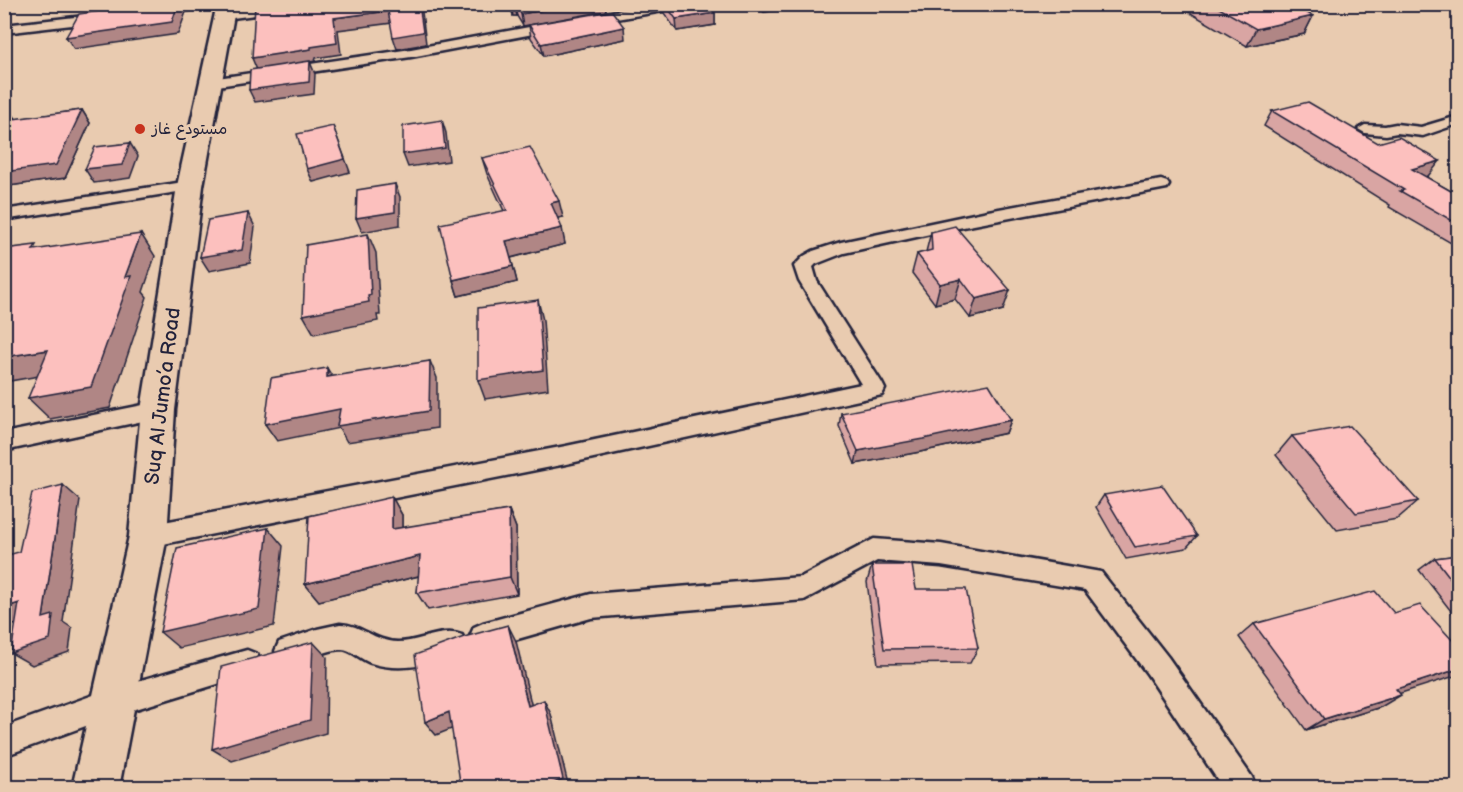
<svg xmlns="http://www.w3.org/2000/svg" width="1463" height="792" font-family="'Balsamiq Sans','Playpen Sans Arabic',sans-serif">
	<rect width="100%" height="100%" fill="#e9cbb0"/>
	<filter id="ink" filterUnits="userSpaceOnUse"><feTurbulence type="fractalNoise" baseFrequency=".0167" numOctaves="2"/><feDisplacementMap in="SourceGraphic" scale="12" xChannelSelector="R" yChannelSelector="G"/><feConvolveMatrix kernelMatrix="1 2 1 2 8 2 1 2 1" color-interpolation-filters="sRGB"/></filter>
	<g filter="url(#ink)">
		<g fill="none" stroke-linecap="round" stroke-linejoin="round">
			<defs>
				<g id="street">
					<polygon points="175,4 207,4 201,8 157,15 151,11 153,8"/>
					<polygon points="276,4 313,4 307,8 225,19 219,15 225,11"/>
					<polygon points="657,4 687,4 681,8 587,24 581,20 587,16"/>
					<polygon points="102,14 108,18 106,21 4,33 4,25"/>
					<polygon points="556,22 562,26 560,29 411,57 211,87 204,83 211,79 411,49"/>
					<polygon points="1458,116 1458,124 1423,136 1397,133 1386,135 1365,133 1358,129 1365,125 1385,126 1396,124 1421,127"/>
					<polygon points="1161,180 1167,182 1169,185 1167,188 953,229 844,253 816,264 813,267 817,281 882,383 885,389 882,395 566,464 148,547 139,543 136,536 139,529 148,525 566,446 861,384 799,281 794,266 804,256 813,251 841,242 988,211"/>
					<polygon points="190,181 198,186 196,189 4,220 4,210"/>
					<polygon points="158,402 166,404 169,410 166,416 4,451 4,433"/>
					<polygon points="874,539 941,544 1101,572 1168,657 1252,777 1256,788 1223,788 1148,675 1085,590 941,566 877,561 804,600 591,618 483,649 474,645 470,636 474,627 483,623 591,594 801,577"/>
					<path d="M340 624C363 625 373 641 398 642 419 642 443 627 462 635L466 644 462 653C434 664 401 673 371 663 361 660 351 649 342 649 320 650 298 668 279 660L275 651 279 642 317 629Z"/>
					<polygon points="247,650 257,654 261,663 257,672 113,716 4,756 4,727 113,688"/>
				</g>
				<polygon id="primary" points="217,4 236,4 203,186 175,410 167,536 119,788 72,788 129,536 141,410 177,186"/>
			</defs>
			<use href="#street" stroke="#22223b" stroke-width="5"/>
			<use href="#primary" stroke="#22223b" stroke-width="5"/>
			<use href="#street" fill="#e9cbb0" fill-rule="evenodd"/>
			<use href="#primary" fill="#e9cbb0" fill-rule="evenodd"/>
		</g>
		<g fill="#d9a5a3" stroke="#22223b" stroke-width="1.5">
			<polygon points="511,4 605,4 606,11 523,26 517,16 513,16"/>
			<polygon points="663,4 709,4 715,13 715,25 677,31 664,13"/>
			<polygon points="754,4 796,4 796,8 764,12 754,8"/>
			<polygon points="1175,4 1290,4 1313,16 1304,34 1247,46"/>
			<polygon points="529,25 625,39 544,56 531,38"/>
			<polygon points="82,110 90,123 65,178 9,186 4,180 4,113 16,119"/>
			<polygon points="1272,111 1428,176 1426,177 1458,195 1458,239 1451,243 1389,207 1390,205 1264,126"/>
			<polygon points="482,158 563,217 558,218 565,244 511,258 517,282 458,296 453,280 504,211 487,174"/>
			<polygon points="931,232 1003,310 970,318 955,299 935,304 912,273 917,254 926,252"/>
			<polygon points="841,413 1011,420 1006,433 920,452 855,464 839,426"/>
			<polygon points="1292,436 1418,501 1397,519 1337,530 1276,455"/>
			<polygon points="1104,495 1197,536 1186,548 1126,559 1096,507"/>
			<polygon points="392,497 402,515 402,528 509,510 516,528 517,594 428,610 417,593 419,576 319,601 305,584"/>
			<polygon points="1458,555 1458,620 1419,570 1435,558"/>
			<polygon points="872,565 916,589 978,648 970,663 878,664 867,582"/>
			<polygon points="1254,624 1400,693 1381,707 1306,730 1239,637"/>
		</g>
		<g fill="#b08685" stroke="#22223b" stroke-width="1.5">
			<polygon points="89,4 151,4 94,13"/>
			<polygon points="178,4 182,4 186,12 178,34 74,49 66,37"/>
			<polygon points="419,4 421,4 426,44 397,49 393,37"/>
			<polygon points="511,4 514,4 517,16 513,16"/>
			<polygon points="576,4 605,4 606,11 523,26 521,14"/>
			<polygon points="765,4 796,4 796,8 764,12"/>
			<polygon points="388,11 392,23 338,30 341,54 316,58 315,61 310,62 315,74 314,94 255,102 249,90 257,70 252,58 334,18"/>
			<polygon points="715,13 715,25 677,31 676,19"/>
			<polygon points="1313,16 1304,34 1247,46 1256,29"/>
			<polygon points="624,27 625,39 544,56 541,44"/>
			<polygon points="82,110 90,123 65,178 9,186 4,180 4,172"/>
			<polygon points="11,112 21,125 5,120"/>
			<polygon points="442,120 446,133 449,161 408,167 403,154"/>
			<polygon points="333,126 350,172 313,182 307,169"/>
			<polygon points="130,143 138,156 130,178 94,183 85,169"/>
			<polygon points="1440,161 1428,176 1400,185 1412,169"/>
			<polygon points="395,184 400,197 400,225 362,232 356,218"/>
			<polygon points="559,201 563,217 554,219 551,203"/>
			<polygon points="248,213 255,227 250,263 209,271 200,257"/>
			<polygon points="562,228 565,244 510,258 506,241"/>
			<polygon points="141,234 155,256 143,292 147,297 110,408 50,419 28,398 125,277"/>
			<polygon points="368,234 376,253 380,315 377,315 378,321 314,334 303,315 368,296"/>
			<polygon points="1458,234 1458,239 1451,243"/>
			<polygon points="513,266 517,282 458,296 453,280"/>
			<polygon points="961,279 955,299 935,304 940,284"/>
			<polygon points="1010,290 1003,310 970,318 976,299"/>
			<polygon points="538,300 543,320 548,389 485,399 478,380"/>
			<polygon points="48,350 68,371 4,382 4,357"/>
			<polygon points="430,361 437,378 437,428 347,442 339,428 277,441 265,424"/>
			<polygon points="327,368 337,385 327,377"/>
			<polygon points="1011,420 1006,433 920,452 855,464 858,451"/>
			<polygon points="63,485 80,500 63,622 72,628 69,652 32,665 11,653 43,618"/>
			<polygon points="392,497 402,515 402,547 392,529"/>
			<polygon points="509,510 516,528 517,594 510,577"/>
			<polygon points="268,528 283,546 274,626 179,648 160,632"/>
			<polygon points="420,556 430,573 319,601 305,584"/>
			<polygon points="19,603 39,617 4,628 4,608"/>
			<polygon points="508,625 516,641 535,720 528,706"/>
			<polygon points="313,642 327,657 326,733 232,761 212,749"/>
			<polygon points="1458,669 1458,675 1376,701 1396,689"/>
			<polygon points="1401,695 1381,707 1306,730 1324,719"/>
			<polygon points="544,700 551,714 569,788 542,788"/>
			<polygon points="449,712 459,726 436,735 425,722"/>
		</g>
		<g fill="#fcc0be" stroke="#22223b" stroke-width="1.5">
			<polygon points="151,4 178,4 172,22 66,37 79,14"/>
			<polygon points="261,4 419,4 423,32 393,37 388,11 334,18 337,43 311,47 311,49 252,58 255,5"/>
			<polygon points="515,4 576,4 521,14"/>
			<polygon points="665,4 709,4 715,13 676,19"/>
			<polygon points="1212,4 1290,4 1313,16 1256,29"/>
			<polygon points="612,11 624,27 541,44 529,25"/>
			<polygon points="310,61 309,82 249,90 250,70"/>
			<polygon points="1308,102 1378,143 1399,137 1440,161 1412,169 1458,195 1458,224 1400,191 1404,190 1272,111"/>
			<polygon points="82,110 56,165 4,172 4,162 11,152 4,152 4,113 11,112 5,120"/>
			<polygon points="442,120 445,148 403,154 403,126"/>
			<polygon points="333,126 345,159 307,169 297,134"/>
			<polygon points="130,143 122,165 85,169 95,147"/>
			<polygon points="530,147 559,201 551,203 562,228 506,241 513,266 453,280 440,224 507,210 482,158"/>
			<polygon points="395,184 395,212 356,218 357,190"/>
			<polygon points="248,213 242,250 200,257 208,220"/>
			<polygon points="955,226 1010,290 976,299 961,279 940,284 917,254 932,250 931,232"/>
			<polygon points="141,234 125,277 131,276 91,387 28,398 48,350 4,357 4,249 36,245 33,250"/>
			<polygon points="368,234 371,295 368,296 369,302 303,315 306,245"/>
			<polygon points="538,300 543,370 478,380 478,308"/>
			<polygon points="430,361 429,411 337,426 340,409 265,424 271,378 327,368 327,377"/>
			<polygon points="989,384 1011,420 923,439 858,451 841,413"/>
			<polygon points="1350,426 1418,501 1356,513 1292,436"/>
			<polygon points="63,485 43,618 53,615 50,640 11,653 19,603 4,608 4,556 19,552 32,493"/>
			<polygon points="1162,485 1197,536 1135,547 1104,495"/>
			<polygon points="392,497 392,529 509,510 510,577 417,593 420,556 305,584 309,516"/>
			<polygon points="268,528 259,609 160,632 177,548"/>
			<polygon points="1458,555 1458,588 1435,558"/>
			<polygon points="872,565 912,565 916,589 966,589 978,648 884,649"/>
			<polygon points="1375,591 1394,613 1420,605 1455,643 1458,643 1458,669 1396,689 1401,695 1324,719 1254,624"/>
			<polygon points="508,625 528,706 544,700 563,779 542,788 461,788 449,712 425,722 415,655 464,637"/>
			<polygon points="313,642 310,720 212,749 221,667"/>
		</g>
	</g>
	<circle fill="#c8321e" stroke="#e9cbb0" stroke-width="2" cx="140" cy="129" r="6"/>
	<g text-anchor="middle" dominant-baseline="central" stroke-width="6" stroke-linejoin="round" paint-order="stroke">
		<g font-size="16" fill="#22223b" stroke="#e9cbb0" text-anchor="start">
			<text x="152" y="129">مستودع غاز</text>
		</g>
		<g font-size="20" fill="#22223b" stroke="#e9cbb0">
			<text transform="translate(163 396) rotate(-83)">Suq Al Jumo’a Road</text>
		</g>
	</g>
	<rect width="1463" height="792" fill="none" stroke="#e9cbb0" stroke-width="24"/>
	<rect x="12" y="12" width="1439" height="768" fill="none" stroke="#22223b" stroke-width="2" filter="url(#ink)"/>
</svg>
